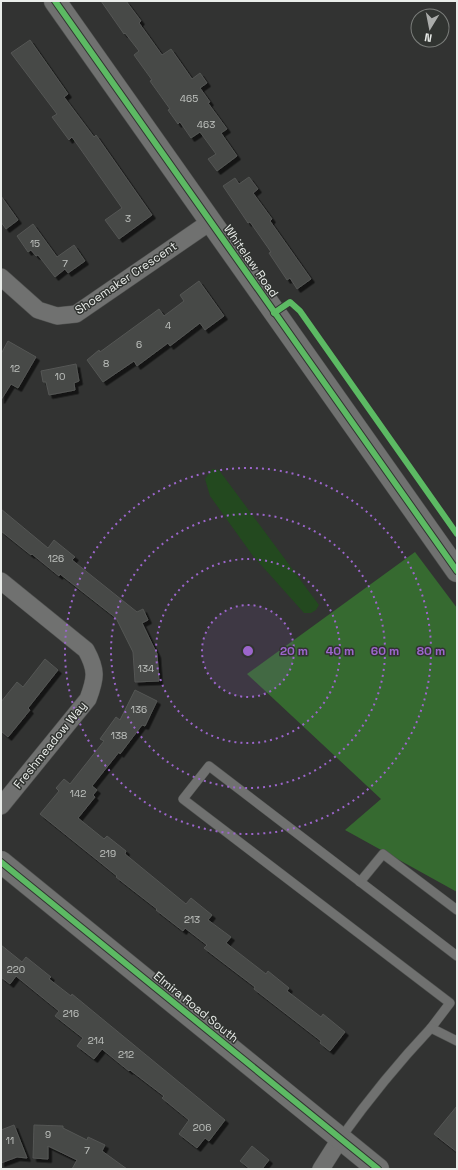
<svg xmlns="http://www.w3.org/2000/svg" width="458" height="1170" font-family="'Space Grotesk',sans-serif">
	<defs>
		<filter id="shadow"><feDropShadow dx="3.5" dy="3.5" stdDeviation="0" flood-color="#0009"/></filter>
	</defs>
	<rect width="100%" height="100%" fill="#323332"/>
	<polygon fill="#23491f" points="212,469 219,470 319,605 316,610 311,613 304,613 253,556 210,496 205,479"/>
	<polygon fill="#366a30" points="415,552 457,608 457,892 345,830 381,799 247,674"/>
	<g fill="#474847" stroke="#545654" filter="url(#shadow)">
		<polygon points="101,1 126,1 141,21 139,23 162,55 171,49 192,79 200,73 207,83 200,88 210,102 208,103 227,129 221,133 237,156 217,171 208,159 216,154 200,132 191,138 180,122 178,124 168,110 170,109 150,81 152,80 134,55 139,51 125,33 124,34"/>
		<polygon points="30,40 68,94 64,97 94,137 96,135 152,215 119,239 105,220 122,208 72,137 69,140 52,117 57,114 11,53"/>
		<polygon points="249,177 258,189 253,193 272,219 270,221 311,279 297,289 290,278 287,280 269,253 271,252 250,222 248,223 223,186 235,178 239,184"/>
		<polygon points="1,196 18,220 6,229 1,222"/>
		<polygon points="33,224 57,257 74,245 85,261 68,273 65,269 55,277 38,255 36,256 31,250 28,252 17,236"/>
		<polygon points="199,281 224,316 205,330 200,323 170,346 168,343 137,366 134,361 103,382 87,360 99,350 100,352 159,309 164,316 184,301 180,295"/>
		<polygon points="8,341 36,357 18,388 11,384 1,400 1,354"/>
		<polygon points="76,364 79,381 74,383 75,390 49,395 46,382 43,382 41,371"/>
		<polygon points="1,509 48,548 54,540 75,557 72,560 137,612 143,609 148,620 142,623 157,654 159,681 135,682 133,652 116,618 60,574 59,576 32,554 31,555 1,531"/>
		<polygon points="45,659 58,670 28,708 30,710 8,737 1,731 1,702 17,682 23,687"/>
		<polygon points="135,690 157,701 145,726 142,725 120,754 119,752 92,786 97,790 93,795 95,797 78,818 104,839 107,836 126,851 125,854 186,904 191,898 212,915 208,920 231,937 226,943 266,974 268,971 289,988 287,991 321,1017 323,1014 345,1032 330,1051 320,1043 321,1041 254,989 255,987 204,948 207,945 185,928 183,931 156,910 157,909 116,877 117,876 40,814 59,791 56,788 64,779 70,784 104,741 100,739 116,717 120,720"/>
		<polygon points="1,945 22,962 26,957 51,977 49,979 71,996 72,994 225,1120 209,1141 205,1138 197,1148 179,1134 189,1120 162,1098 164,1096 130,1070 129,1071 102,1049 94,1059 77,1046 83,1038 55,1016 59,1011 16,976 10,984 1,977"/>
		<polygon points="457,1106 457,1152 434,1134"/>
		<polygon points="14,1125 27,1158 17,1157 1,1163 1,1130"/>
		<polygon points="34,1125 63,1126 63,1128 87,1140 88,1137 105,1145 102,1151 127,1169 72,1169 77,1160 48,1146 48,1159 33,1158"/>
		<polygon points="252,1146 269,1160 262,1169 250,1169 240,1161"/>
	</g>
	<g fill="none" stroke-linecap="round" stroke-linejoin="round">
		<defs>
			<g id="lane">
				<polyline points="360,882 383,854 457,910"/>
				<polyline points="431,1028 450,1003 183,799 209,766 457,956"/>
				<path d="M340 1139C368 1100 398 1063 431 1028L457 1041"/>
			</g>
			<g id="street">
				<polyline points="1,277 38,310 57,316 76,314 210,222"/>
				<path d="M1 581 86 650C97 670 96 678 88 699L1 806"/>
				<polyline points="321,1169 340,1139"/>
			</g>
			<g id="secondary">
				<polyline points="55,1 457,571"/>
				<polyline points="1,862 378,1169"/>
			</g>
		</defs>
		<use href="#lane" stroke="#505250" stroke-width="10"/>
		<use href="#street" stroke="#505250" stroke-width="18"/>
		<use href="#secondary" stroke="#505250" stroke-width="23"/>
		<use href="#lane" stroke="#707170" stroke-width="9"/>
		<use href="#street" stroke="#707170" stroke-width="17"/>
		<use href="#secondary" stroke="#707170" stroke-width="22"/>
		<defs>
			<g id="cycleway">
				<polyline points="55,1 457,571"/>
				<polyline points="274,313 290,302 300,311 457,534"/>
				<polyline points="1,862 378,1169"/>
			</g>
		</defs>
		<use href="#cycleway" stroke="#313431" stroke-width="8"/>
		<use href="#cycleway" stroke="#5cba63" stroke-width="6"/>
	</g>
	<circle cx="248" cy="651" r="46" fill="#9c66cc" fill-opacity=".12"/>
	<g fill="none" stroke="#9c66cc" stroke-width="2" stroke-dasharray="2 4">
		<circle cx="248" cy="651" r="46"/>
		<circle cx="248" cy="651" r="92"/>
		<circle cx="248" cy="651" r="137"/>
		<circle cx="248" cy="651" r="183"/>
	</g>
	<g text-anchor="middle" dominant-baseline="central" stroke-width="3" stroke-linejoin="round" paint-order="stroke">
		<g font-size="10" fill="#c1c4c1">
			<text x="189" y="98">465</text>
			<text x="206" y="124">463</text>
			<text x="128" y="218">3</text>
			<text x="35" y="243">15</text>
			<text x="65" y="263">7</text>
			<text x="168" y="325">4</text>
			<text x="139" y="344">6</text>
			<text x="106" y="363">8</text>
			<text x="15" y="368">12</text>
			<text x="60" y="376">10</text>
			<text x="56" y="558">126</text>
			<text x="146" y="668">134</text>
			<text x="139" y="709">136</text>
			<text x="119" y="735">138</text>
			<text x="78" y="793">142</text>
			<text x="108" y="853">219</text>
			<text x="192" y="919">213</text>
			<text x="16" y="969">220</text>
			<text x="71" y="1013">216</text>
			<text x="96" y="1040">214</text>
			<text x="126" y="1054">212</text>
			<text x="202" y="1127">206</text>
			<text x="48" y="1134">9</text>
			<text x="10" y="1140">11</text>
			<text x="87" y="1150">7</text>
		</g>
		<g font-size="12" fill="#eaedea" stroke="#313431">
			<text transform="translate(251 261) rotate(55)">Whitelaw Road</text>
			<text transform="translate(126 278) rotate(-34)">Shoemaker Crescent</text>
			<text transform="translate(50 745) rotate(-51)">Freshmeadow Way</text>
			<text transform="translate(196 1007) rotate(39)">Elmira Road South</text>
		</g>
	</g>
	<circle cx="248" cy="651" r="6" fill="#9c66cc" stroke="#313431" stroke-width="2"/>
	<g font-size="12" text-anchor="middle" font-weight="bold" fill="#9c66cc" stroke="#313431" stroke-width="3" stroke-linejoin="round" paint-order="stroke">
		<text x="294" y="655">20 m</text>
		<text x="340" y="655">40 m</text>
		<text x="385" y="655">60 m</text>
		<text x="431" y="655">80 m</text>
	</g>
	<rect width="458" height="1170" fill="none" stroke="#eaedea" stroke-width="4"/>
	<g transform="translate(430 28) rotate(190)"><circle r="19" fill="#313431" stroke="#7b7e7b"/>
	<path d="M0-3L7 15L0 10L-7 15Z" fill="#aaacaa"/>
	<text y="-6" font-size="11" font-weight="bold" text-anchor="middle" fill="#eaedea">N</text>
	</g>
</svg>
